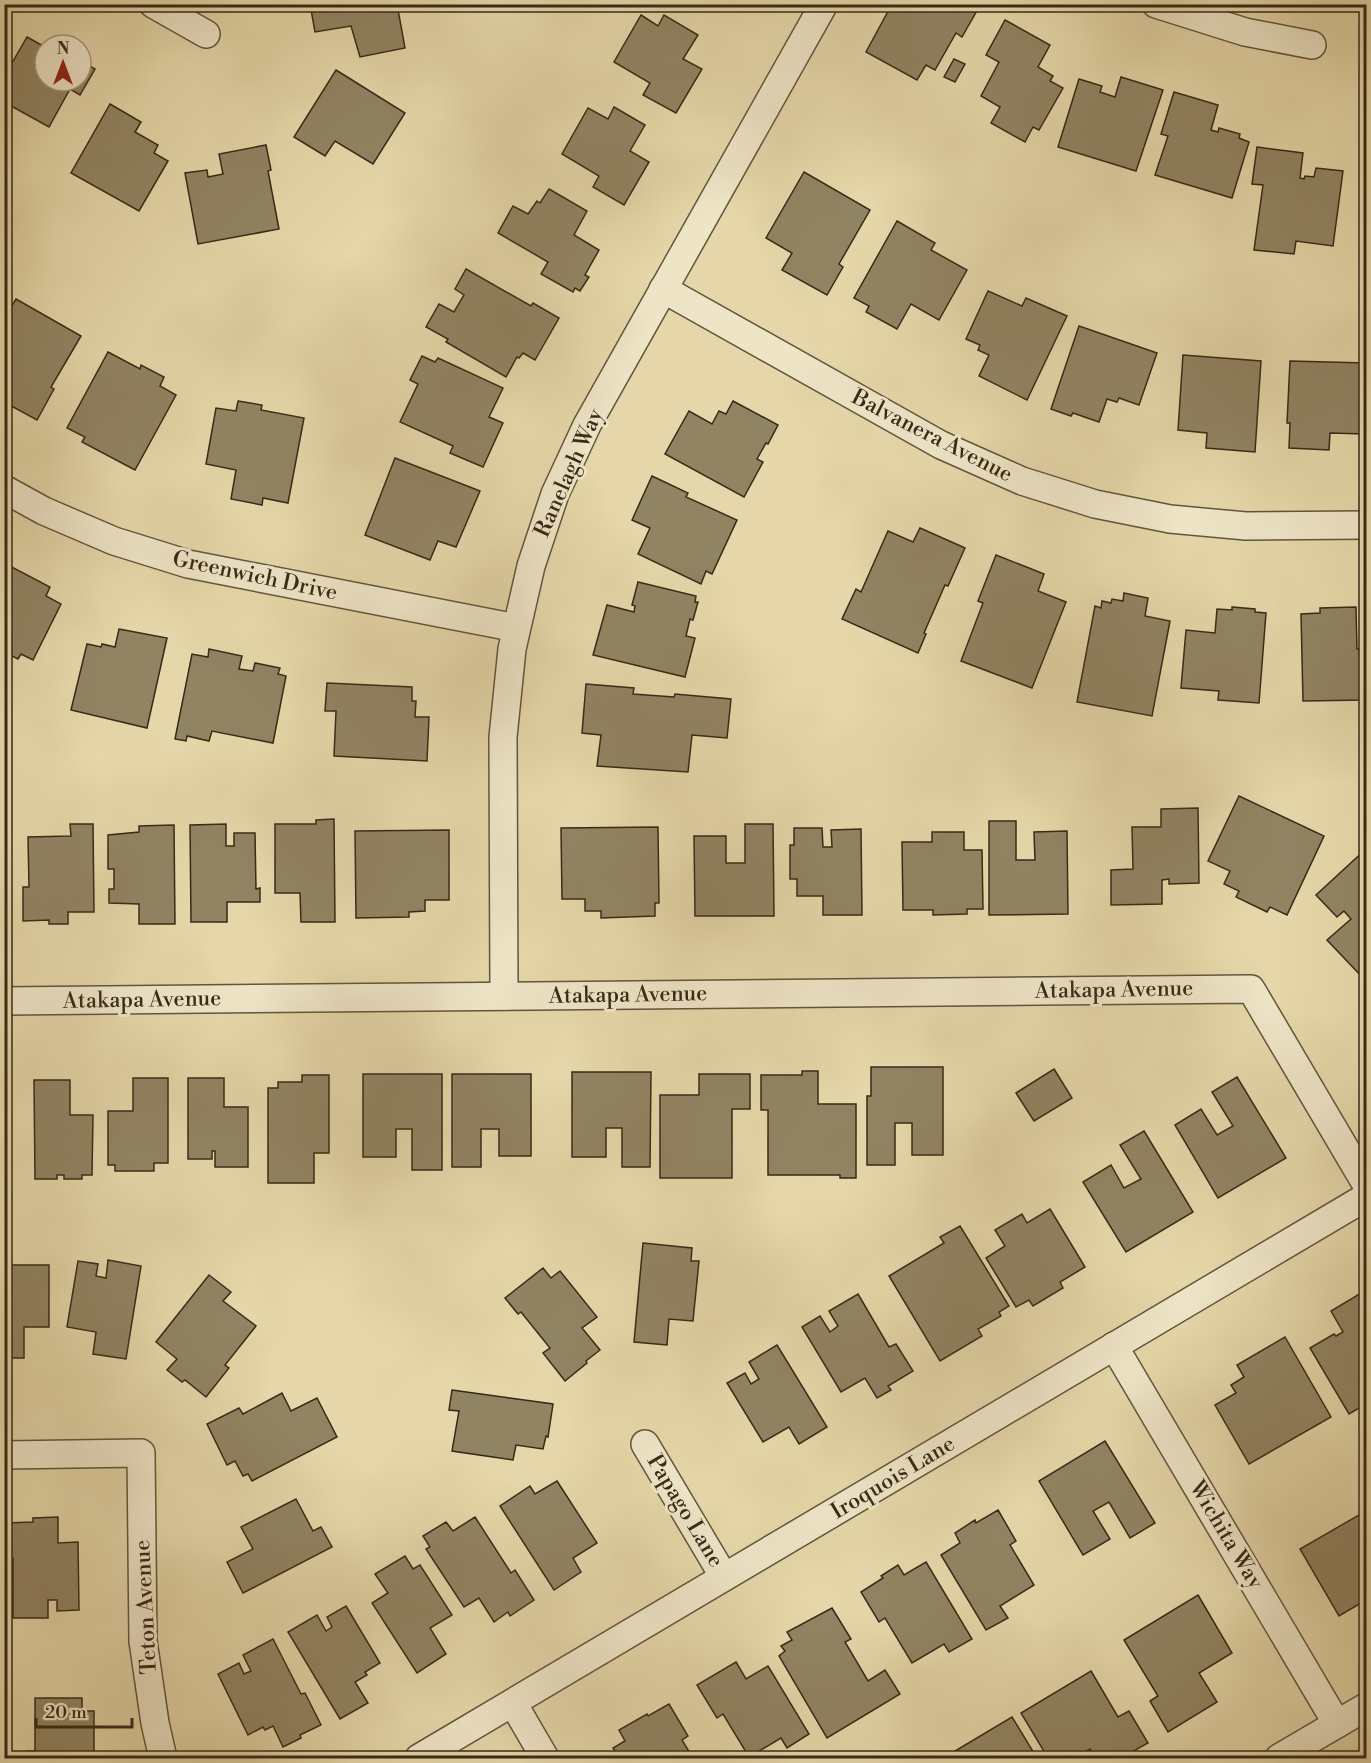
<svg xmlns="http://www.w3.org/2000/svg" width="1371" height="1763" font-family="'Libre Bodoni',serif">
	<rect width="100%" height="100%" fill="#e5d7a9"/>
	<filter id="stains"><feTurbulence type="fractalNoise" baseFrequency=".00333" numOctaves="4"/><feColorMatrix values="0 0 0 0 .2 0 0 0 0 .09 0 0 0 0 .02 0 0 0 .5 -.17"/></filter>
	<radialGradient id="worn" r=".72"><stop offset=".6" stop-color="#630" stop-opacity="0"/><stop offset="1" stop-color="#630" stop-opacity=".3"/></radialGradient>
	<g fill="#918463" stroke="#372a17" stroke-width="1.5">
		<polygon points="310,4 397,4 405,48 360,57 351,26 315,32"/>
		<polygon points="892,4 921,4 925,7 927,4 974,4 979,7 962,37 956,33 935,70 926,65 917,80 866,52"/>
		<polygon points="641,15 658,26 664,15 698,35 683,59 702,69 676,113 643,95 650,83 614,62"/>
		<polygon points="1005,20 1050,45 1038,67 1053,76 1050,81 1063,88 1039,130 1033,127 1025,142 991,123 1000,107 981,96 999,62 986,55"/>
		<polygon points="27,37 45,47 45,81 81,81 81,61 95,69 80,95 70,89 49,127 4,102 4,77"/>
		<polygon points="954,59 965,64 955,82 944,77"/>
		<polygon points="336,70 405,113 373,164 335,141 325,156 294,137"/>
		<polygon points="1121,77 1163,90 1136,171 1058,147 1079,79 1102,86 1100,92 1115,97"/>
		<polygon points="1174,92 1218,105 1211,130 1218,132 1219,128 1240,134 1239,138 1249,142 1232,198 1155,175 1168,136 1161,134"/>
		<polygon points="110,104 141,122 135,132 158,145 154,153 168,161 139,211 71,173"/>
		<polygon points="614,107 645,125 630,151 649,162 624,205 593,187 599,176 562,154 588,108 608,119"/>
		<polygon points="266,145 271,170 268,171 279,229 198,244 185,173 207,170 208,177 223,174 219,154"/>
		<polygon points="1257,147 1303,153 1300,178 1304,179 1305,176 1314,177 1316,168 1343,171 1333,246 1296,241 1294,254 1254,250 1263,185 1252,184"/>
		<polygon points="804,172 870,210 839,264 843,267 827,295 782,270 792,253 766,238"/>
		<polygon points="549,189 587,211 574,235 599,250 585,275 589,277 580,291 575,288 573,292 541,274 548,262 498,233 513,206 528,214 537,201 540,203"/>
		<polygon points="897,221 935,243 931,250 967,270 939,320 911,304 897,329 866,312 869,306 854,298"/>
		<polygon points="466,269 531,306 533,303 559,318 535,360 523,353 519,358 517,357 506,377 446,342 448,339 426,327 439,304 454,312 464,295 455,289"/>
		<polygon points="988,291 1022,306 1026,298 1067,316 1027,400 979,376 989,355 978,350 980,345 966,339"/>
		<polygon points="16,299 81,336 51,387 54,389 37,420 4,402 4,318"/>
		<polygon points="1079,326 1157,353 1139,405 1119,398 1117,402 1107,399 1099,422 1073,413 1071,416 1051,409"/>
		<polygon points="108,352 140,369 141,365 164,377 160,386 176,395 135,470 82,442 85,437 67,428"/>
		<polygon points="1183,355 1261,361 1255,452 1206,448 1207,433 1178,430"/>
		<polygon points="422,356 435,362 438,358 503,388 489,417 503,423 483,467 450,453 453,446 400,422 418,384 410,380"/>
		<polygon points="1290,361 1366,363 1364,434 1330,433 1329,450 1289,448 1290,423 1287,423"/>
		<polygon points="238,401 262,405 261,410 304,418 288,503 263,498 262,505 231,499 236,470 206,464 216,408 236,411"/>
		<polygon points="733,401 778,425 768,444 766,443 757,459 763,462 744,497 665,454 689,411 712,424 719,411 726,414"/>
		<polygon points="395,458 480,491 456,547 438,541 430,560 365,535"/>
		<polygon points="652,476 688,493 686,497 737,520 712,574 706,571 701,584 638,554 650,528 632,520"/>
		<polygon points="920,528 965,548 948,586 945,585 924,633 926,634 918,653 842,619 856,589 861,592 888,531 913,542"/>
		<polygon points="996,555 1044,574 1038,591 1066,602 1032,688 961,661 983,603 978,601"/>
		<polygon points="4,563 50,587 46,596 61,604 33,660 21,654 18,659 4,652"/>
		<polygon points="638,582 696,596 695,602 698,602 693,620 690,619 686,636 695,638 685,677 593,655 607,605 634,612 635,606 632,605"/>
		<polygon points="1124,593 1148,598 1145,616 1170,621 1152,716 1077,702 1095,606 1101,608 1102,601 1111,603 1112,599 1123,601"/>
		<polygon points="1232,607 1255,609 1255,612 1266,613 1259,703 1218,700 1219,691 1181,688 1186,630 1215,633 1217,609 1232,610"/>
		<polygon points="1356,607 1357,649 1363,649 1363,641 1366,641 1366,700 1303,701 1301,614 1320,613 1320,608"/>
		<polygon points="119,629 167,638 147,728 71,710 87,644 101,647 102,644 115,647"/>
		<polygon points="209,649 242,656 239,669 253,671 255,663 280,668 278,674 286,676 273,743 212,731 209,741 187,736 186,741 175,739 192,654 208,657"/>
		<polygon points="327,683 412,687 412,701 416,701 415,717 429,717 427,761 334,756 336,711 325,711"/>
		<polygon points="586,684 634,688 633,694 674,697 675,694 731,699 727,738 692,735 688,772 597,766 601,735 582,733"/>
		<polygon points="1239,796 1324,836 1287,915 1270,907 1267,912 1236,897 1239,891 1224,884 1230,871 1208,861"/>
		<polygon points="1198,808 1199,883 1169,884 1169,879 1162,880 1162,904 1111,905 1111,870 1133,869 1132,827 1161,827 1161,809"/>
		<polygon points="334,819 335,922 301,922 300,893 275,893 275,824 316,824 316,820"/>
		<polygon points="989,821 1016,821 1016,860 1035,860 1034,832 1067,831 1068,914 989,915"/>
		<polygon points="70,824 93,824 94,912 68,912 68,924 49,924 49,920 23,921 23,887 29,887 28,837 71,836"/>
		<polygon points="226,824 226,846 234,846 234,833 255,833 256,889 260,888 260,902 227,902 227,922 191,922 190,825"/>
		<polygon points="745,824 773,824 774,916 695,916 694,836 726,836 726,863 745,863"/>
		<polygon points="174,825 175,924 139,924 139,904 109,903 109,889 114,889 114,869 108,869 108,835 139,832 139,826"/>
		<polygon points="658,827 659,903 655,903 655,916 601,918 601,911 585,911 585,899 562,899 561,828"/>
		<polygon points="794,828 822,828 823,847 832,847 831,830 861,829 862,915 823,915 823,896 797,896 797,879 790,879 790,845 794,845"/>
		<polygon points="449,830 449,900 425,900 425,911 409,912 409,917 356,918 355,831"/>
		<polygon points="932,832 964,832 964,850 982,850 983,909 967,909 967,914 933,915 933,910 903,910 902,842 932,842"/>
		<polygon points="1366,849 1366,975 1363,978 1327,940 1351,919 1344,911 1337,917 1316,895"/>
		<rect x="4" y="885" width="2" height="36"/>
		<polygon points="871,1067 943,1067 943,1155 912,1155 912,1123 895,1123 895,1165 867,1165 867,1096 871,1096"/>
		<polygon points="1054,1069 1072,1098 1034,1121 1016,1093"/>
		<polygon points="802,1071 818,1071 818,1104 856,1104 856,1178 840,1178 840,1175 768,1175 768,1110 761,1110 761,1075 802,1075"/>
		<polygon points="572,1072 651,1072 650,1167 622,1167 622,1128 606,1128 606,1157 572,1157"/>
		<polygon points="363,1074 442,1074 442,1170 412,1170 412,1129 396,1129 396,1157 363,1157"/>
		<polygon points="452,1074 531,1074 531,1156 499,1156 499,1129 481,1129 481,1167 452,1167"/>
		<polygon points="699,1074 750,1074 750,1109 732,1109 732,1178 660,1178 660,1095 699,1095"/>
		<polygon points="302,1075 329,1075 329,1153 314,1153 314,1183 268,1183 268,1088 278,1088 278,1082 302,1082"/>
		<polygon points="1237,1077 1286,1158 1218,1198 1175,1125 1201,1109 1217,1135 1233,1126 1212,1092"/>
		<polygon points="133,1078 168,1078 168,1163 154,1163 154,1171 115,1171 115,1165 108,1165 108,1111 133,1111"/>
		<polygon points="188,1078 224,1078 224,1107 248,1107 248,1167 215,1167 215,1151 212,1151 212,1159 188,1159"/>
		<polygon points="34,1080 70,1080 70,1115 93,1115 92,1175 82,1175 82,1179 64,1179 64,1175 57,1175 57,1179 35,1179"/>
		<polygon points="1144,1131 1193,1212 1126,1252 1083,1182 1111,1165 1124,1188 1141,1179 1120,1145"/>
		<polygon points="1050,1209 1085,1267 1060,1282 1063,1288 1033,1306 1029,1300 1016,1307 986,1258 1005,1246 995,1230 1022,1214 1027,1223"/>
		<polygon points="960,1226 1009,1306 999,1312 1001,1316 978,1329 982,1336 940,1361 889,1276 944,1243 940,1237"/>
		<polygon points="643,1243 692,1248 691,1261 699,1261 693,1321 669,1319 667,1345 634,1342"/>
		<polygon points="4,1257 6,1257 6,1265 49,1265 49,1327 24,1327 24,1358 4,1358"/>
		<polygon points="108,1260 141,1266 126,1359 93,1354 96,1332 67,1327 78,1261 98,1264 96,1276 106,1278"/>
		<polygon points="543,1268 551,1278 560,1271 597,1317 582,1328 600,1350 586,1361 587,1363 565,1381 543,1353 550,1348 521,1312 518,1314 505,1298"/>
		<polygon points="209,1275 231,1292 223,1301 256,1326 225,1365 229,1368 206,1397 185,1380 182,1382 167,1370 177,1359 156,1342"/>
		<polygon points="1366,1290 1366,1404 1349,1414 1310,1348 1334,1334 1336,1336 1343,1332 1331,1311"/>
		<polygon points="858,1294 889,1347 896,1344 913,1371 888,1386 891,1390 877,1398 865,1378 841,1392 802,1327 820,1316 830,1332 838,1326 829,1311"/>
		<polygon points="1285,1337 1331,1417 1249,1464 1215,1405 1236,1393 1231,1385 1244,1377 1237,1365"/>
		<polygon points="777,1345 827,1427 799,1444 789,1427 763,1442 727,1383 745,1373 751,1384 759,1379 749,1362"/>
		<polygon points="452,1390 553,1404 548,1437 546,1436 543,1449 516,1445 513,1460 452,1451 459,1411 449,1410"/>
		<polygon points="282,1393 291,1411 317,1398 337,1437 252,1481 248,1474 243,1476 235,1461 227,1465 207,1424 239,1408 243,1414"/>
		<polygon points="1105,1441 1155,1523 1130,1538 1109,1502 1093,1511 1110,1539 1083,1555 1039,1481"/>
		<polygon points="557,1481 597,1543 573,1558 581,1572 554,1590 500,1506 530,1486 535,1494"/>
		<polygon points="296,1499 313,1531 321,1527 332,1547 243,1593 227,1562 253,1549 241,1527"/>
		<polygon points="998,1510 1016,1541 1010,1545 1034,1585 1000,1606 1008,1618 986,1630 941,1555 960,1543 955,1533 975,1520 976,1523"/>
		<polygon points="1366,1511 1366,1600 1339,1616 1300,1549"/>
		<polygon points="58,1517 58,1543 78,1542 79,1610 57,1611 57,1600 48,1600 48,1618 13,1618 13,1558 7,1558 6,1523 33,1522 33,1518"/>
		<polygon points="475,1517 511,1573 515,1570 534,1600 510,1616 508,1612 494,1622 479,1598 464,1607 426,1549 430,1547 423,1536 446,1522 453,1531"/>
		<polygon points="405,1556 413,1569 420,1565 452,1615 430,1628 446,1654 417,1673 372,1603 388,1593 375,1574"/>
		<polygon points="926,1562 972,1639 949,1652 944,1644 912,1663 885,1618 879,1622 861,1592 883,1578 881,1576 898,1565 904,1575"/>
		<polygon points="1198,1595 1232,1653 1199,1673 1217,1702 1168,1732 1150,1701 1158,1696 1124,1640"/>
		<polygon points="346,1606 380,1663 365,1672 367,1675 355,1682 368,1703 340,1719 288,1632 317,1615 326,1631 332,1627 327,1617"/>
		<polygon points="832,1608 851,1639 845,1642 868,1681 885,1670 900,1694 827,1738 779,1656 785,1651 781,1646 792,1640 787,1632"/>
		<polygon points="273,1639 301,1694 305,1693 321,1725 300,1735 301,1738 283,1747 273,1726 265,1730 263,1727 248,1735 218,1674 239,1663 244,1674 251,1671 243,1655"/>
		<polygon points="736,1662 746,1679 768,1666 809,1734 787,1748 781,1738 749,1757 723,1714 717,1718 697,1685"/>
		<polygon points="1091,1671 1118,1717 1129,1711 1148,1743 1121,1758 1095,1758 1090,1749 1074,1758 1048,1758 1021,1713"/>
		<polygon points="35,1698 82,1698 82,1711 94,1711 94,1758 27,1758 27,1751 35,1751"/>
		<polygon points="669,1704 688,1736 682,1740 693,1758 619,1758 613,1748 625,1741 619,1730 647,1714 648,1716"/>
		<polygon points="1012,1717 1037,1758 946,1758 945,1757"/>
	</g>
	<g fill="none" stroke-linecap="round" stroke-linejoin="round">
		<defs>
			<g id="street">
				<polyline points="153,4 206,34"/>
				<polyline points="1156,4 1245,32 1312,45"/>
				<polyline points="663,289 941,445 1022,481 1095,504 1170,519 1246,526 1366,525"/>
				<polyline points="4,489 44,511 114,541 188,564 516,628"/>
				<polyline points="504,996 503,737 512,649 531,566 555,494 587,425 824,4"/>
				<polyline points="4,1001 1251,989 1366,1184"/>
				<polyline points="1114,1346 1337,1724"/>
				<polyline points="645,1444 724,1577"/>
				<polyline points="4,1455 141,1453 143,1641 155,1723 163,1758"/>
				<polyline points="513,1703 545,1758"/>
				<polyline points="419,1758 1366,1197"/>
				<polyline points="1279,1758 1366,1707"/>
			</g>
		</defs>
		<use href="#street" stroke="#62553c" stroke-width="30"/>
		<use href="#street" stroke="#eee5c7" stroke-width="27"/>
	</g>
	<g text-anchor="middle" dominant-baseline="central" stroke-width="6" stroke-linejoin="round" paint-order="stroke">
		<g font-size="22" fill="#372a17" stroke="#eee5c7">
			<text transform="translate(932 436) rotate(27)">Balvanera Avenue</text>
			<text transform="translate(569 473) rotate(-66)">Ranelagh Way</text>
			<text transform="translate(255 576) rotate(12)">Greenwich Drive</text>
			<text transform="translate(1114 990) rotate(-1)">Atakapa Avenue</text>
			<text transform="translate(628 995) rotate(-1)">Atakapa Avenue</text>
			<text transform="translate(142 1000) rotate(-1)">Atakapa Avenue</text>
			<text transform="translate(893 1478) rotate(-31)">Iroquois Lane</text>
			<text transform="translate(685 1511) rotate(59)">Papago Lane</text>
			<text transform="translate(1226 1535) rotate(59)">Wichita Way</text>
			<text transform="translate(146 1607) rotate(-93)">Teton Avenue</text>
		</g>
	</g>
	<rect width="1371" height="1763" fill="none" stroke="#e5d7a9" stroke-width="24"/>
	<rect x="6" y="6" width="1359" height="1751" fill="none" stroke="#372a17" stroke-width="3"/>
	<rect x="12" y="12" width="1347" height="1739" fill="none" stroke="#372a17" stroke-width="1.5"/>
	<g transform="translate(63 63)"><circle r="28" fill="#eee5c7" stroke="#a59a81" stroke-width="1.5"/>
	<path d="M0-4.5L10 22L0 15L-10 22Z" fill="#8f2418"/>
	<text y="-9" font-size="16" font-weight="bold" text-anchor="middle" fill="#372a17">N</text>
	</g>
	<path d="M36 1718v9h96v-9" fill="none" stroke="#372a17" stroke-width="3"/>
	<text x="45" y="1718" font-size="18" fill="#372a17" stroke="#eee5c7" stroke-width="4.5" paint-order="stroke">20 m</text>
	<rect width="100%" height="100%" filter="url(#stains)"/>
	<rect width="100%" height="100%" fill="url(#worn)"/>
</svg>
